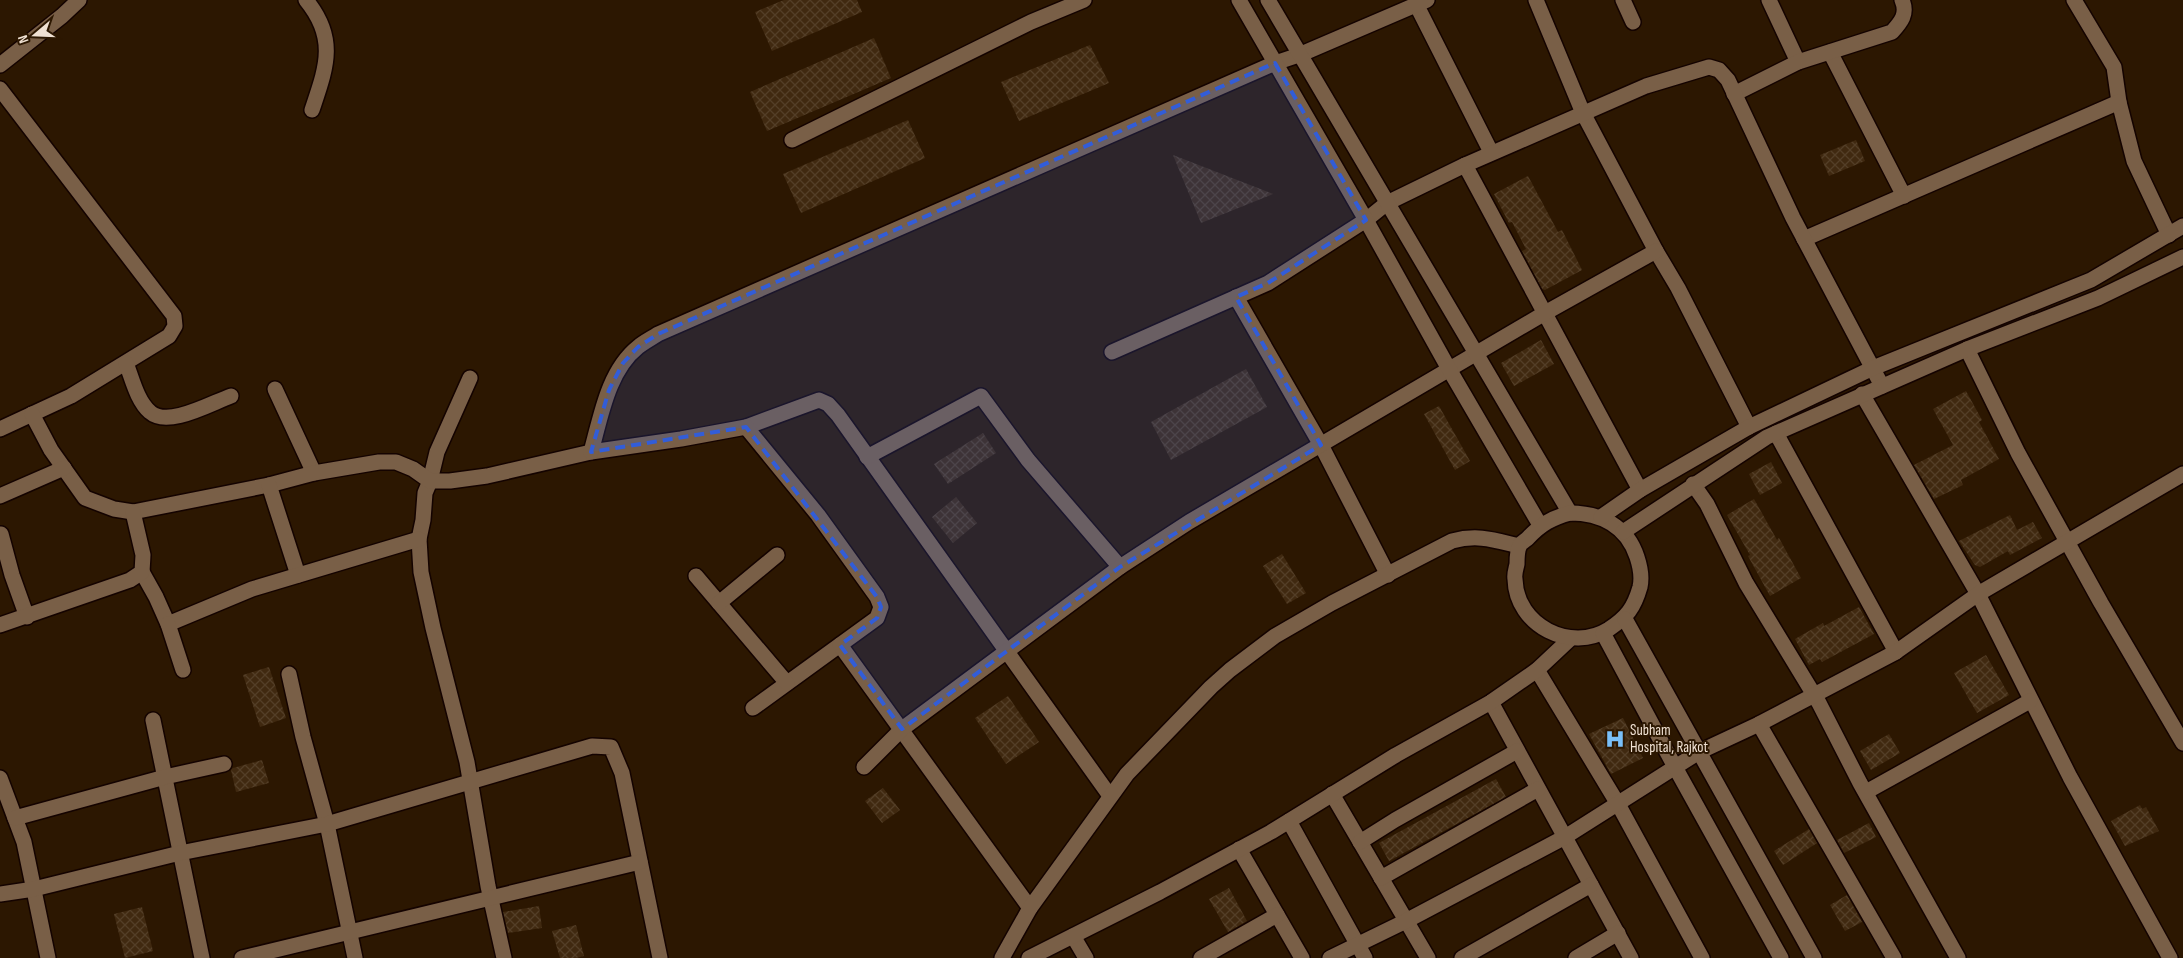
<svg xmlns="http://www.w3.org/2000/svg" width="2183" height="958" font-family="'Sofia Sans Condensed',sans-serif">
	<defs>
		<pattern id="building-cross-hatch" width="8" height="8" patternUnits="userSpaceOnUse" patternTransform="scale(1.25)"><rect width="8" height="8" fill="#402910"/><path d="M0 0l8 8M0 8l8-8" fill="none" stroke="#533e27"/></pattern>
	</defs>
	<rect width="100%" height="100%" fill="#2c1701"/>
	<g fill="url(#building-cross-hatch)">
		<polygon points="784,0 857,0 862,12 772,51 755,12"/>
		<polygon points="874,38 891,78 767,131 750,92"/>
		<polygon points="1090,45 1109,83 1019,121 1001,82"/>
		<polygon points="908,120 925,158 801,213 783,174"/>
		<polygon points="1856,140 1865,161 1829,176 1820,155"/>
		<polygon points="1173,155 1273,194 1201,223"/>
		<polygon points="1528,176 1558,232 1562,230 1582,270 1545,290 1542,289 1522,251 1526,249 1512,222 1509,223 1494,194"/>
		<polygon points="1541,340 1554,364 1514,386 1501,363"/>
		<polygon points="1246,369 1267,407 1171,460 1151,422"/>
		<polygon points="1966,391 1982,420 1979,422 1999,459 1961,480 1963,485 1934,499 1914,465 1953,445 1933,409"/>
		<polygon points="1439,406 1470,461 1455,470 1424,414"/>
		<polygon points="983,433 996,453 948,484 934,464"/>
		<polygon points="1771,462 1782,483 1760,495 1749,474"/>
		<polygon points="956,497 977,523 953,543 932,517"/>
		<polygon points="1754,499 1777,540 1779,538 1801,578 1770,596 1748,556 1750,555 1727,515"/>
		<polygon points="2010,515 2017,530 2033,522 2042,538 2010,555 2008,551 1980,567 1975,565 1959,541"/>
		<polygon points="1282,554 1306,593 1287,604 1263,566"/>
		<polygon points="1859,607 1874,634 1822,662 1820,659 1809,665 1795,639 1823,623 1824,626"/>
		<polygon points="1986,655 2009,695 1977,713 1954,673"/>
		<polygon points="269,667 286,718 260,727 243,675"/>
		<polygon points="1008,696 1039,742 1006,764 975,718"/>
		<polygon points="1623,718 1643,758 1611,774 1589,734"/>
		<polygon points="1889,734 1900,753 1871,770 1860,751"/>
		<polygon points="262,760 269,783 236,792 231,770 233,768"/>
		<polygon points="1496,779 1506,797 1389,861 1379,843"/>
		<polygon points="883,788 900,810 882,823 865,801"/>
		<polygon points="2140,805 2142,809 2146,807 2159,831 2125,846 2111,821"/>
		<polygon points="1869,823 1876,837 1844,853 1837,840"/>
		<polygon points="1809,829 1817,843 1783,865 1774,851"/>
		<polygon points="1229,888 1247,921 1228,932 1209,899"/>
		<polygon points="1847,895 1862,922 1845,931 1830,905"/>
		<polygon points="539,906 542,928 508,933 503,912"/>
		<polygon points="142,907 153,951 125,958 114,914"/>
		<polygon points="576,925 584,956 576,958 560,958 552,931"/>
	</g>
	<g fill="none" stroke-linecap="round" stroke-linejoin="round">
		<defs>
			<g id="street">
				<path d="M306 0C338 39 326 68 312 110"/>
				<polyline points="1536,0 1583,113 1656,251 1678,288 1749,427"/>
				<polyline points="1623,0 1633,22"/>
				<polyline points="1769,0 1798,62"/>
				<polyline points="2074,0 2114,67 2119,102 2134,161 2169,235"/>
				<polyline points="1416,4 1491,152"/>
				<polyline points="1830,52 1904,196"/>
				<polyline points="0,65 62,16 79,0"/>
				<polyline points="0,89 174,316 175,326 169,336 71,396 0,429"/>
				<path d="M1734 94 1798 62 1892 32C1901 22 1908 14 1902 0"/>
				<polyline points="792,140 1031,22 1084,0"/>
				<polyline points="1465,165 1640,490"/>
				<polyline points="1804,239 2119,102"/>
				<polyline points="1236,297 1321,445 1388,575"/>
				<polyline points="1967,349 2018,453 2101,603 2183,743"/>
				<polyline points="1112,352 1268,283 1366,220 1387,203 1465,165 1646,86 1709,67 1719,70 1728,80 1793,218 1882,386"/>
				<path d="M126 363C132 378 137 401 150 412 168 428 211 403 231 396"/>
				<polyline points="470,378 437,452 430,481 425,493 423,520 419,539 421,572 433,628 467,762 488,886 504,958"/>
				<polyline points="275,389 314,473"/>
				<polyline points="1862,394 1978,594 2070,777 2170,958"/>
				<polyline points="32,414 51,450 85,498 114,509 133,512 269,485 314,473 379,462 396,462 413,469 430,481 450,481 487,476 591,452 681,439 746,427 819,400 828,404 838,415 1110,796"/>
				<polyline points="746,427 818,515 877,597 881,607 877,618 753,708"/>
				<polyline points="1776,433 1896,652"/>
				<path d="M591 452C601 416 608 371 638 347 644 342 652 338 658 334L1275 63 1299 55 1427 0"/>
				<polyline points="867,457 981,396 1028,460 1120,567"/>
				<polyline points="1693,484 1707,504 1746,583 1819,703 1860,783 1958,958"/>
				<polyline points="269,485 298,575"/>
				<polyline points="0,496 64,468"/>
				<polyline points="1,534 12,575 27,617"/>
				<polyline points="142,572 156,597 168,624 252,589 419,539"/>
				<polyline points="696,576 787,683"/>
				<polyline points="719,603 777,555"/>
				<polyline points="168,624 183,670"/>
				<polyline points="0,625 130,580 142,572 143,555 133,512"/>
				<polyline points="840,645 1030,908"/>
				<polyline points="1537,670 1618,804 1702,958"/>
				<polyline points="289,674 303,737 327,824 355,958"/>
				<polyline points="1491,702 1631,958"/>
				<polyline points="153,720 202,958"/>
				<polyline points="1759,724 1894,958"/>
				<polyline points="864,767 902,729 1120,567 1189,522 1545,313 1656,251"/>
				<polyline points="0,778 24,842 48,958"/>
				<polyline points="1866,792 2030,701"/>
				<polyline points="1332,794 1428,958"/>
				<polyline points="15,818 165,777 224,764"/>
				<polyline points="1289,821 1365,958"/>
				<polyline points="1360,842 1395,820 1517,751"/>
				<polyline points="1239,849 1302,958"/>
				<polyline points="1381,878 1538,789"/>
				<polyline points="0,894 34,889 180,853 327,824 592,746 611,747 622,773 660,958"/>
				<polyline points="1073,936 1086,958"/>
				<polyline points="242,958 640,862"/>
				<path d="M1002 958 1030 908 1127 774 1211 687 1230 670 1275 636 1332 603 1452 541C1478 534 1494 540 1519 546"/>
				<polyline points="1029,958 1160,892 1271,832 1396,755 1491,702 1537,670 1570,639"/>
				<polyline points="1201,958 1277,915"/>
				<polyline points="1330,958 1406,921 1565,837 1699,752 1759,724 1896,652 1978,594 2183,474"/>
				<polyline points="1462,958 1591,885"/>
				<polyline points="1576,958 1618,933"/>
			</g>
			<g id="secondary">
				<polyline points="1239,0 1366,220 1449,369 1540,525"/>
				<polyline points="1268,0 1570,513"/>
				<path d="M1570 513C1601 513 1627 526 1637 557 1640 566 1642 578 1640 587 1634 608 1627 617 1609 629 1571 653 1516 626 1515 579 1514 574 1516 569 1517 564 1517 559 1517 550 1520 545 1521 543 1526 540 1528 538 1541 524 1552 518 1570 513Z"/>
				<polyline points="1601,517 1640,490 1749,427 1873,368 2091,280 2183,226"/>
				<polyline points="1623,532 1767,437 1967,349 2098,298 2183,257"/>
				<polyline points="1625,619 1814,958"/>
				<polyline points="1603,633 1675,767 1781,958"/>
			</g>
		</defs>
		<use href="#street" stroke="#140300" stroke-width="18"/>
		<use href="#secondary" stroke="#140300" stroke-width="18"/>
		<use href="#street" stroke="#795f47" stroke-width="15"/>
		<use href="#secondary" stroke="#795f47" stroke-width="15"/>
	</g>
	<path fill="#325dd8" fill-opacity="0.2" stroke="#325dd8" stroke-width="4" stroke-dasharray="10 6" stroke-linejoin="round" d="M1275 63 1366 220 1268 283 1236 297 1321 445 1120 567 902 729 840 645 877 618 881 607 877 597 746 427 591 452 609 390 623 363 638 347 658 334Z"/>
	<defs>
		<symbol id="hospital-bare" viewBox="-9 -9 18 18"><path d="M-5-5h3v3.5h4V-5h3V5h-3V1.5h-4V5h-3Z" fill="#79bff8" stroke="#2c1701" stroke-width="2.5" paint-order="stroke"/></symbol>
	</defs>
	<g fill-rule="evenodd">
		<use href="#hospital-bare" x="1601" y="725" width="28" height="28"/>
	</g>
	<g text-anchor="middle" dominant-baseline="central" stroke-width="4" stroke-linejoin="round" paint-order="stroke">
		<g font-size="15" fill="#f0e1d3" stroke="#2c1701" text-anchor="start">
			<text x="1630" y="730">Subham<tspan x="1630" dy="17">Hospital, Rajkot</tspan></text>
		</g>
	</g>
	<g transform="translate(35 35) rotate(251)" stroke="#2c1701" stroke-width="4" paint-order="stroke">
	<path d="M0-4L9 19L0 12L-9 19Z" fill="#f0e1d3"/>
	<text y="-8" font-size="14" font-weight="bold" text-anchor="middle" fill="#f0e1d3">N</text>
	</g>
</svg>
